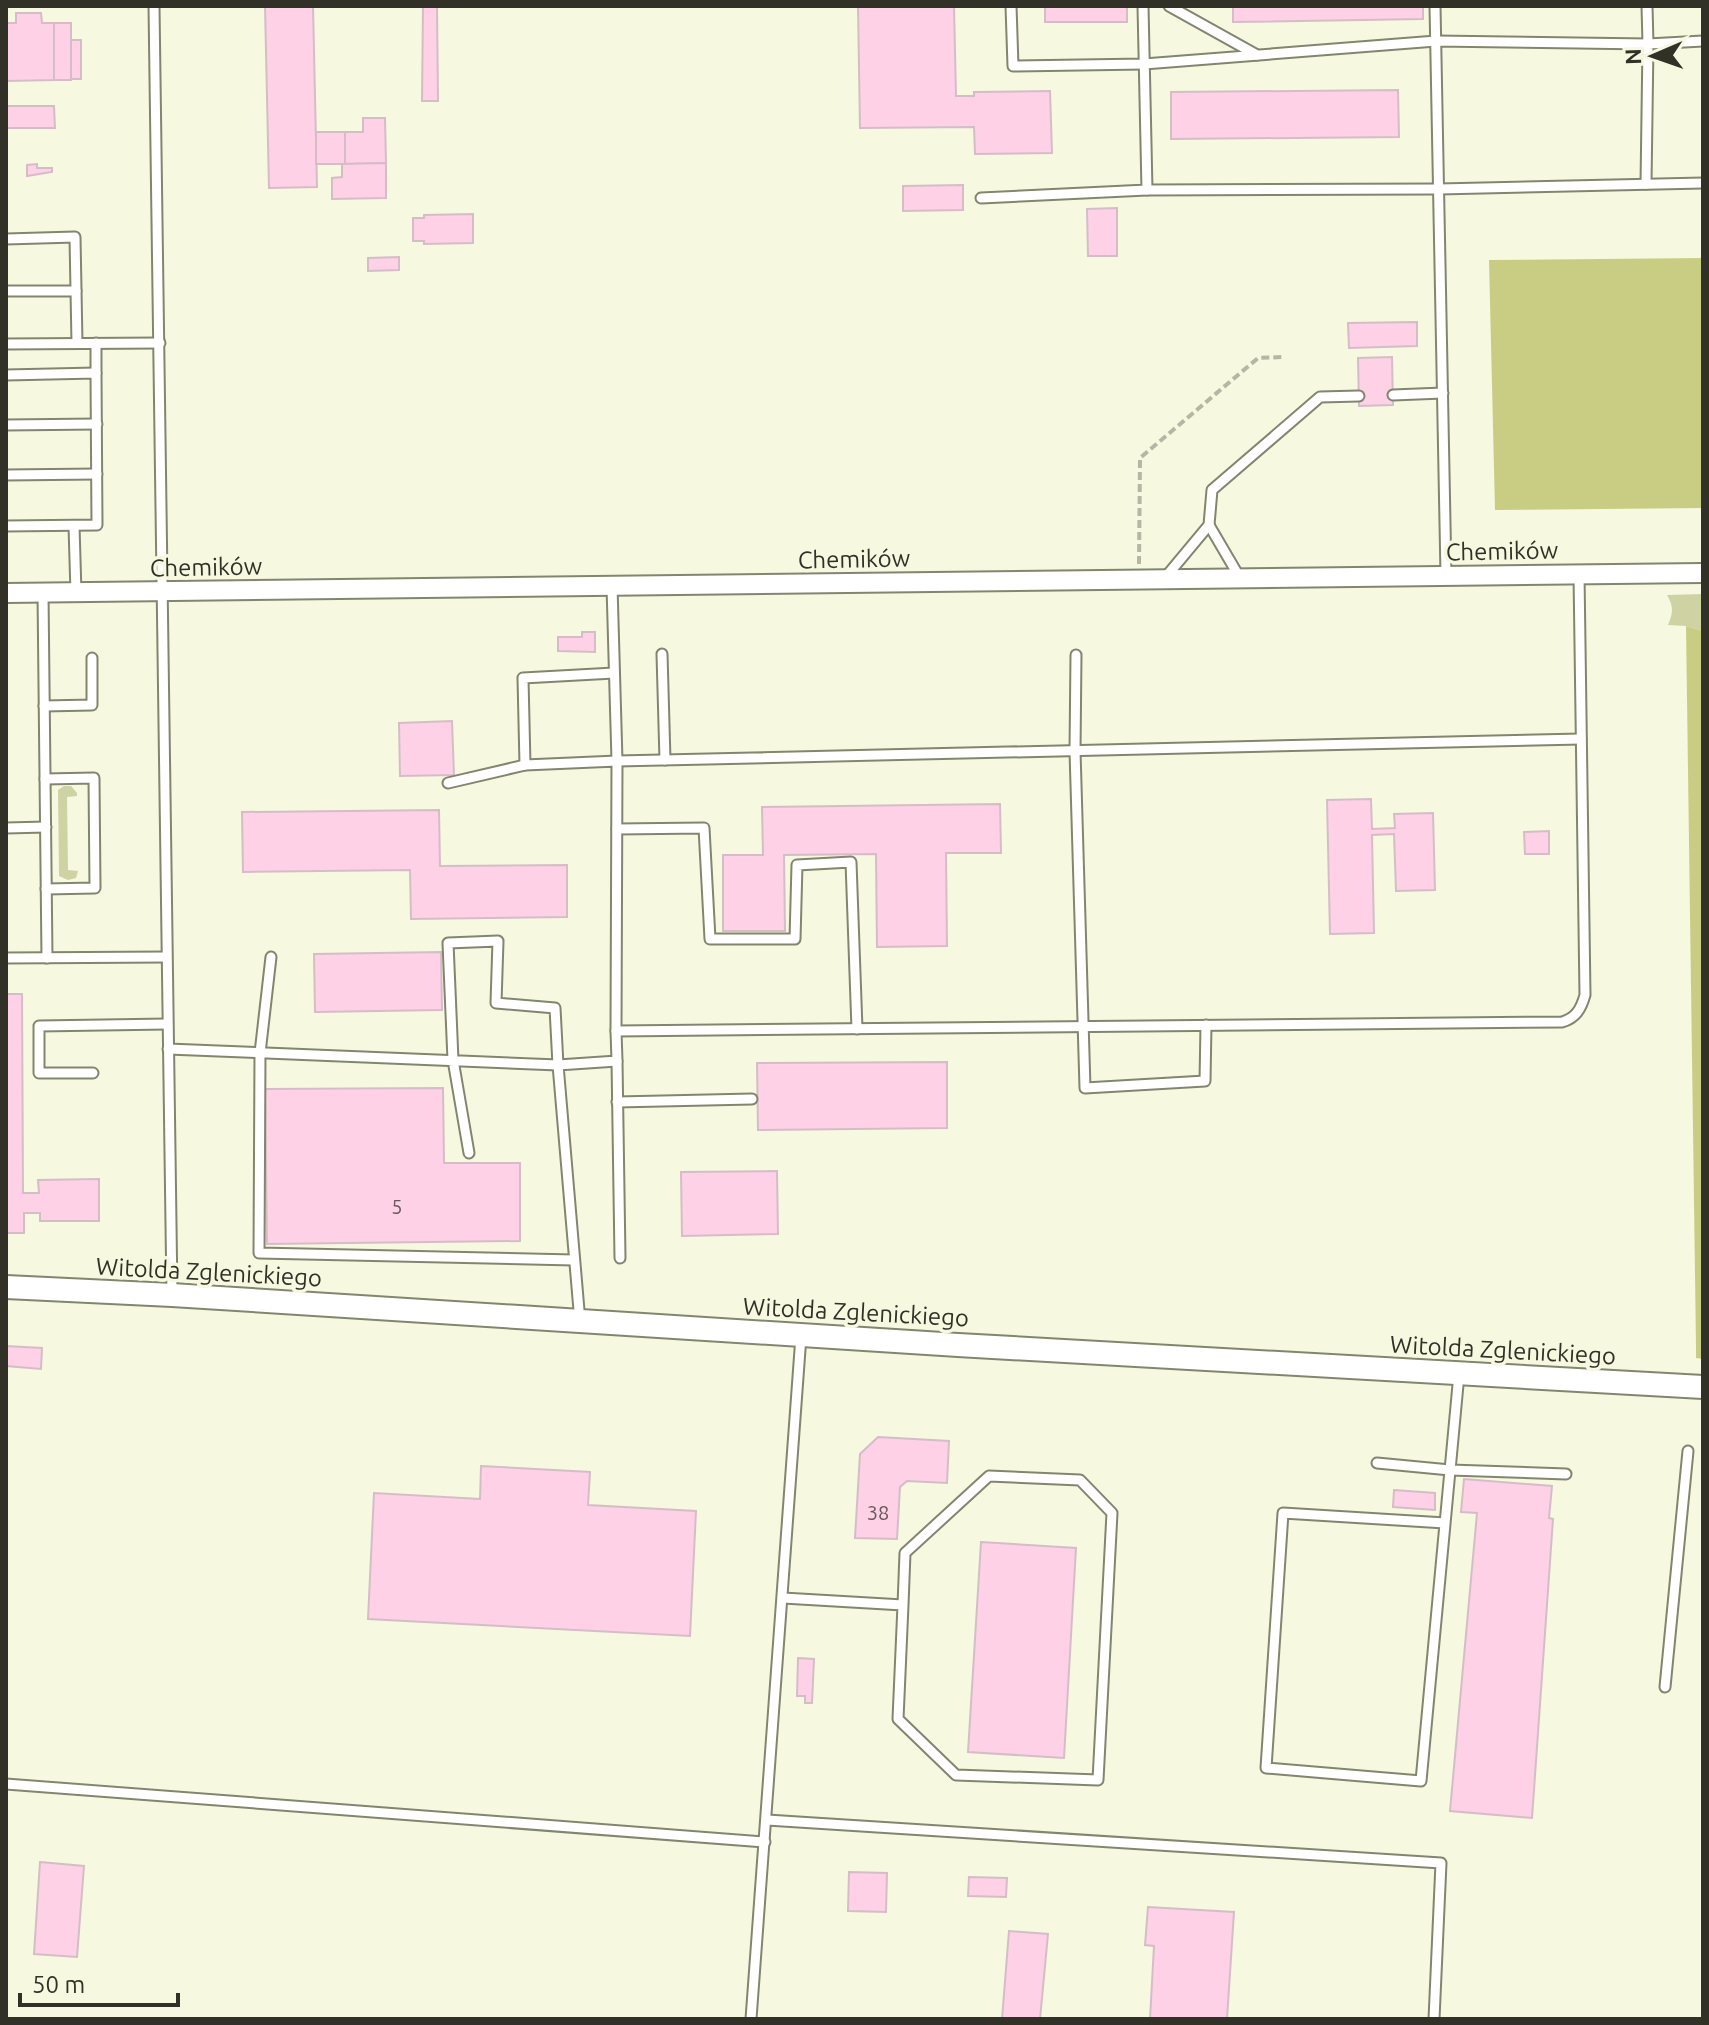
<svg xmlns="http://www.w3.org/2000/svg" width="1709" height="2025" font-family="Ubuntu,sans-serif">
	<rect width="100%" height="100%" fill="#f6f8e0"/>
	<g fill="#cfd2a3">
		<path d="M1703 594V631L1686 626 1668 625C1673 613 1674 607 1667 595Z"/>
		<polygon points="64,786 71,786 77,793 77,796 67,797 68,870 78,871 76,878 68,880 59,876 58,790"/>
	</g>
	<g fill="#c9cd84">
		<polygon points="1703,258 1703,508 1495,510 1489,260"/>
		<polygon points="1686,626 1703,631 1703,1359 1696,1358 1696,1346"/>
	</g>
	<g fill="#fed1e6" stroke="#d5bdc8" stroke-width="2">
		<polygon points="265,6 313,6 317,187 269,188"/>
		<polygon points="423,6 437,6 438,101 422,101"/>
		<polygon points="858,6 954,6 956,96 974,96 974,92 1050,91 1052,153 975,154 974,127 860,128"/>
		<rect x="1045" y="6" width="82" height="16"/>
		<polygon points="1233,6 1423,6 1423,19 1233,22"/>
		<polygon points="16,13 41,13 42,23 54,23 54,80 6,81 6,23 16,23"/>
		<rect x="54" y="23" width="17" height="57"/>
		<rect x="71" y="40" width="10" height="39"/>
		<polygon points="1398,90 1399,137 1171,139 1171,92"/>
		<polygon points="6,106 54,106 55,128 6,128"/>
		<polygon points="363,118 385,118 386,163 345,164 345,132 363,132"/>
		<rect x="316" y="132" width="29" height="32"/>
		<polygon points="386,163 386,198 332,199 332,178 342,177 342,164"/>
		<polygon points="37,164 37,168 52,168 52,172 27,176 27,165"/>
		<polygon points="963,185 963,210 903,211 903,186"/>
		<polygon points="1117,208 1117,256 1088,256 1087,209"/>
		<polygon points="473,214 473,243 424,244 424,241 413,241 413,218 424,218 424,215"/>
		<polygon points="399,257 399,270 368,271 368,258"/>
		<polygon points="1417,322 1417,346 1349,348 1348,323"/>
		<polygon points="1392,357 1393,405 1359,406 1358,358"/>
		<polygon points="582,632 595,632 595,652 558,651 558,637 582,637"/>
		<polygon points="452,721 454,775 400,776 399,723"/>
		<polygon points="1371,799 1372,829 1395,828 1394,814 1433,813 1435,890 1396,891 1394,834 1372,835 1374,933 1330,934 1327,800"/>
		<polygon points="1000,804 1001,853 946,853 947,946 877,947 876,854 784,855 785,931 723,931 723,855 763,855 762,807"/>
		<polygon points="439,810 440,866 567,865 567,917 411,919 410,870 243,872 242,812"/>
		<polygon points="1549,831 1549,854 1525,854 1524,832"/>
		<polygon points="441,952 442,1010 315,1012 314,954"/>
		<polygon points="6,994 22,994 23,1193 39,1193 38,1180 99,1179 99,1221 40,1221 40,1213 24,1213 24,1233 6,1233"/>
		<polygon points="947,1062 947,1128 758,1130 757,1063"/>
		<polygon points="443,1088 444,1163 520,1163 520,1241 267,1244 265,1089"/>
		<polygon points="777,1171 778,1234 682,1236 681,1172"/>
		<polygon points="6,1346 42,1348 41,1369 6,1366"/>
		<polygon points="878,1437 949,1441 947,1483 907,1481 900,1487 897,1539 855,1538 860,1454"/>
		<polygon points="481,1466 590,1472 588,1505 696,1511 690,1636 368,1619 374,1493 480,1499"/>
		<polygon points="1464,1479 1552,1486 1549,1518 1553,1519 1532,1818 1450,1811 1477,1513 1461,1512"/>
		<polygon points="1394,1490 1435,1493 1435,1510 1393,1507"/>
		<polygon points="981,1542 1076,1548 1064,1758 968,1752"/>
		<polygon points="798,1658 814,1659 812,1703 805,1703 805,1696 797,1696"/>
		<polygon points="40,1862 84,1866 77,1957 34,1954"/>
		<polygon points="849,1872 887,1873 886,1912 848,1911"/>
		<polygon points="969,1877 1007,1878 1006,1897 968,1896"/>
		<polygon points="1148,1907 1234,1912 1227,2019 1150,2019 1154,1946 1145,1945"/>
		<polygon points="1009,1931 1048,1934 1040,2019 1002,2019"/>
	</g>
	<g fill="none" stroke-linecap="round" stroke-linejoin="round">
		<defs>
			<g id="service">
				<polyline points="154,6 172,1295"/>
				<polyline points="1011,6 1013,66 1144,64 1436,41 1648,44 1647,6"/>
				<polyline points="1169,6 1257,55"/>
				<polyline points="1435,6 1446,575"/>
				<polyline points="1646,184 1648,44 1703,41"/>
				<polyline points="1147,190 1439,189 1703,183"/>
				<polyline points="981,198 1147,190 1143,6"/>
				<polyline points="6,239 75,237 77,343"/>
				<polyline points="6,291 76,291"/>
				<polyline points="6,344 160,343"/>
				<polyline points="96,373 96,343"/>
				<polyline points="6,375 96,373 97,525 6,526"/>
				<polyline points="1393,395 1443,393"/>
				<polyline points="6,425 97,424"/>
				<polyline points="6,475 97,474"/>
				<polyline points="1209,525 1240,578"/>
				<polyline points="74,526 76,593"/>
				<polyline points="1164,579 1209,525 1212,490 1320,397 1359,396"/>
				<polyline points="612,586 617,761 1581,739"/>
				<polyline points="43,593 47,958"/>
				<polyline points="662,654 665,760"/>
				<polyline points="1076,655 1075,751 1085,1088 1205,1081 1206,1025"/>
				<polyline points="614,673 523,678 525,765 617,761 616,1031"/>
				<polyline points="44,706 92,705 92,658"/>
				<polyline points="45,779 94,778 95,888 46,889"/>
				<polyline points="448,783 525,765"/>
				<polyline points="6,828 46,827"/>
				<polyline points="617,829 704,828 710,939 795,939 797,865 851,862 857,1029"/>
				<polyline points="271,957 260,1053 259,1253 574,1260"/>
				<polyline points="6,958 166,957"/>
				<polyline points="168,1049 558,1065 555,1008 496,1003 498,941 448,943 453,1060 469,1153"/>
				<polyline points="617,1061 620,1258"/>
				<polyline points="93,1073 39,1073 39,1026 167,1024"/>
				<polyline points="617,1102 752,1099"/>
				<path d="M580 1322 558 1065 617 1061 616 1031 1562 1022C1576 1018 1581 1009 1585 995L1579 574"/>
				<polyline points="1377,1463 1450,1470 1566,1474"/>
				<polyline points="1445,1523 1283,1513 1266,1768 1421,1781 1459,1374"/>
				<polyline points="783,1598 903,1605 905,1553 989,1476 1080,1480 1112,1513 1098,1780 956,1775 898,1719 903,1605"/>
				<polyline points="1665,1687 1688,1451"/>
				<polyline points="6,1784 765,1842"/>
				<polyline points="767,1820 1441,1863 1434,2019"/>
				<polyline points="751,2019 801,1336"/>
			</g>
			<polyline id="minor" points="6,593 1703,573"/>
			<polyline id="tertiary" points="6,1287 172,1295 958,1345 1703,1387"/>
		</defs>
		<use href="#service" stroke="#83856f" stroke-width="13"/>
		<use href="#minor" stroke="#83856f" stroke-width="22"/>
		<use href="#tertiary" stroke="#83856f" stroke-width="26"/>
		<polyline stroke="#b5b6a3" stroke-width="4" stroke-dasharray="8 4" stroke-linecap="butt" points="1139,564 1140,458 1258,358 1283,357"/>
		<use href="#service" stroke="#fff" stroke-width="9"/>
		<use href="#minor" stroke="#fff" stroke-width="18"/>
		<use href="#tertiary" stroke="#fff" stroke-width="22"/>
	</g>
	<g text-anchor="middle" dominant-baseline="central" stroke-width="7" stroke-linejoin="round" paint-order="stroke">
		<g font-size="20" fill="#645958">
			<text x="397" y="1206">5</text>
			<text x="878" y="1512">38</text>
		</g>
		<g font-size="24" fill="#313128" stroke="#f6f8e0">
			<text transform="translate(1502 551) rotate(-1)">Chemików</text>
			<text transform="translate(854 559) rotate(-1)">Chemików</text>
			<text transform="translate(206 567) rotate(-1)">Chemików</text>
			<text transform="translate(209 1272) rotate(3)">Witolda Zglenickiego</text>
			<text transform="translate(856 1312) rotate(3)">Witolda Zglenickiego</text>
			<text transform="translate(1503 1350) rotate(3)">Witolda Zglenickiego</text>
		</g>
	</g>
	<rect width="1709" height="2025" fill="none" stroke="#313128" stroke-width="16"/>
	<g transform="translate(1653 56) rotate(268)" stroke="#f6f8e0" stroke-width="6" paint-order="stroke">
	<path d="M0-6L14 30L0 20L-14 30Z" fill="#313128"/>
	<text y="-12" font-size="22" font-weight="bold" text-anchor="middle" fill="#313128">N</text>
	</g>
	<path d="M20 1993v12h158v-12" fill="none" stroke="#313128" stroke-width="4"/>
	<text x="32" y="1993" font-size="24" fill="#313128" stroke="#f6f8e0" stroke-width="6" paint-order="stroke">50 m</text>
</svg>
